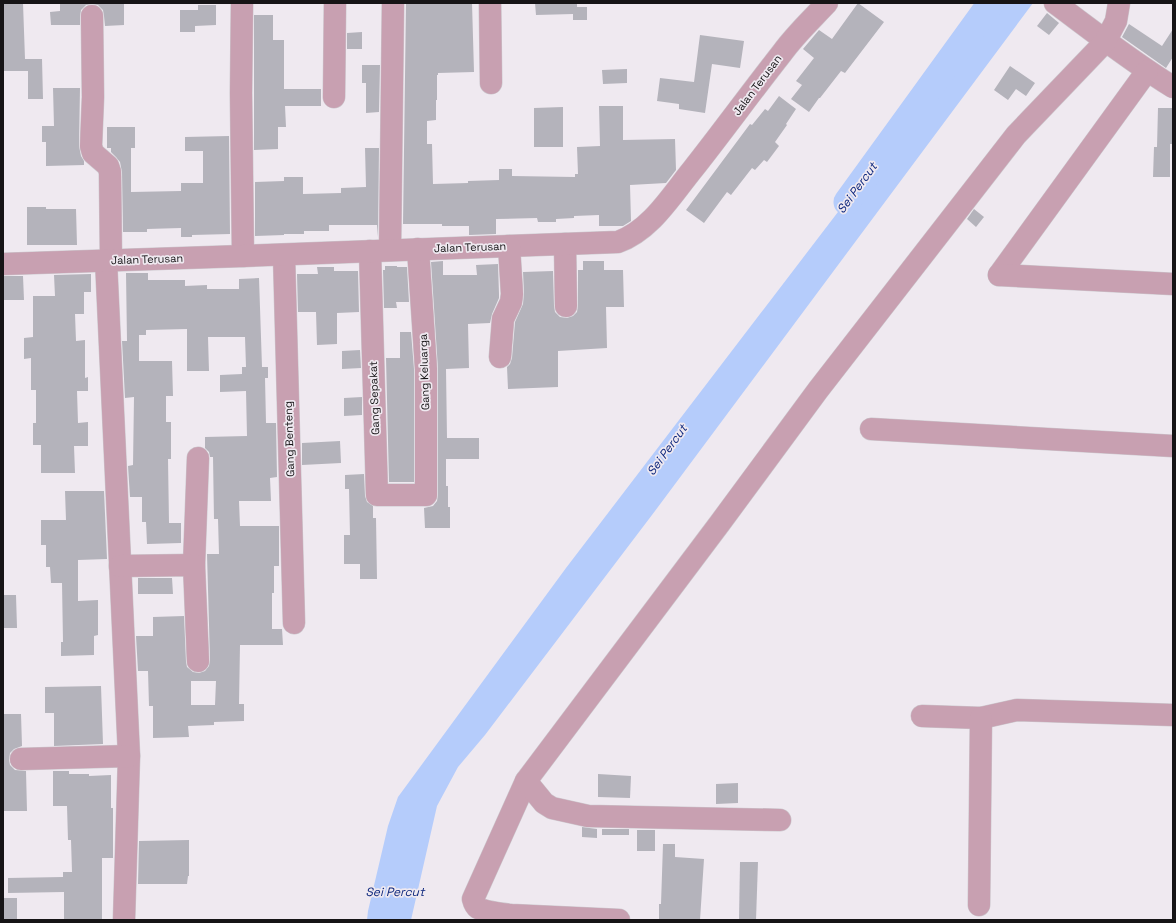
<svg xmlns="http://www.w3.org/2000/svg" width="1176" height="923" font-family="'Space Grotesk',sans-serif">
	<rect width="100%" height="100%" fill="#efe9f0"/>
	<polygon fill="#b5ccfb" points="992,3 1033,3 655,511 485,735 458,767 437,806 411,920 367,920 368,911 388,826 398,797 566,568 867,174"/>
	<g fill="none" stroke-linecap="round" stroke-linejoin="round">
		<polyline stroke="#b5ccfb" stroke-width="27" points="847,202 991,3"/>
	</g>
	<g fill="#b4b3bb" fill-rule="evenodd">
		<polygon points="3,3 23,3 25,59 42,59 43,99 28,99 28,71 3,71"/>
		<polygon points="60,3 124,3 124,25 105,26 104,16 103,10 98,5 92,4 86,5 81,10 80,16 80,25 51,25 50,12 60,11"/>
		<polygon points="406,3 472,3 474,72 438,73 438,75 437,75 437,100 436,100 436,120 427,121 427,144 432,144 433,184 468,183 468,181 499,180 499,169 512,169 512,176 575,177 575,174 578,174 577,147 600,146 599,106 623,106 623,140 675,139 676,170 666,183 630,185 631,221 623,226 599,226 599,215 574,216 574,218 556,219 556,222 538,222 537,218 496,219 496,234 469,235 469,226 442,226 442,224 403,224"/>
		<polygon points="535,3 577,3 577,7 587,7 587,20 573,20 573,14 536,15"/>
		<polygon points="858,3 884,22 845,73 841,71 820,98 819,98 809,112 791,99 802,85 796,81 814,58 803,49 819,30 832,39"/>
		<polygon points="198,5 216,5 216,25 195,26 195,32 180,32 180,10 198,10"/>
		<polygon points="1047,13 1059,23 1049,35 1037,26"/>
		<polygon points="254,15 273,15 273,40 284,40 284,89 321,89 321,106 285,106 286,127 278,127 278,149 254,150"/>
		<polygon points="1129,24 1162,46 1173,29 1173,57 1166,68 1122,37"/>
		<polygon points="362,32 362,49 347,49 347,33"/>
		<polygon points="700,35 744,41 740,68 712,64 705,113 679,109 679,104 657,101 660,78 694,82"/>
		<polygon points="362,65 380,65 379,112 366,113 366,83 362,83"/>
		<polygon points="1010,66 1035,83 1026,96 1016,89 1008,100 994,90"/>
		<polygon points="627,69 627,83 603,84 602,70"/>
		<polygon points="53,88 80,88 79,146 81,156 84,161 84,165 46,166 46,142 42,142 42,126 54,126"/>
		<polygon points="779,96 796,109 786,124 787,125 775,142 779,146 767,162 764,160 755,170 752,168 731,195 727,192 704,223 686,210 750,124 752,125 765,109 768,111"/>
		<polygon points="563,107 563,147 534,147 534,108"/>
		<polygon points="1158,108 1173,108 1173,144 1170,144 1170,177 1153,177 1154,147 1157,147"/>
		<polygon points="107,127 135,127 135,148 131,148 131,192 181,191 181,183 203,183 203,151 185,151 185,137 229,136 230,234 192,235 192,237 181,237 181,228 147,229 147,232 123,232 122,172 120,162 116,157 111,152 111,148 107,148"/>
		<polygon points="365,148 379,148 378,237 377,225 329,225 329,231 304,231 304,234 284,234 284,235 255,236 255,182 284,181 284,177 303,177 303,194 341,193 341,188 366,187"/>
		<polygon points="27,207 46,207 46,209 76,209 77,245 27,245"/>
		<polygon points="974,209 984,217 976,227 967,219"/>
		<polygon points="443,261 443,275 477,275 476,265 498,264 499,294 499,298 492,314 490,323 468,324 469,368 446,369 447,438 479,438 479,459 446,459 446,486 448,486 448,507 450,507 450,528 425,528 424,508 433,506 437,501 438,495 438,369 431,262"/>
		<polygon points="583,261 604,261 604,270 623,270 624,307 606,307 607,348 558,351 558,387 508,389 507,367 510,364 512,358 515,322 523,304 524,293 523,272 553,271 554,306 555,312 560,317 567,318 573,316 577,312 578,306 578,270 583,270"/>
		<polygon points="385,266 397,266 397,267 407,267 409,302 396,302 397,308 384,308 383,270 385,270"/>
		<polygon points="317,267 334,267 334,271 358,271 359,312 337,313 337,344 317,345 316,312 298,312 297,274 318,274"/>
		<path d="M126 273H148V280H185V286L207 285V289H239V279L259 278 262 367H268V378H265L266 423H276L277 477 270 478 271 501H239L240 526H279V566H274V593H272V629H282L283 645H240L239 704H244V721L214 722V725L188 726 189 737 153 738V706H149L148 671H138L136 636H153V617L184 616 186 662 187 667 193 672 199 673 205 671 209 666 210 660 207 554H219L218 519H214L213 457H210L209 452 205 448V437L247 436 246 391 220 392V375L242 374V367H246L245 337H208L209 371H187V329L146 330V335H139V361H172L173 396H166V422H171V459H168L169 523H181V543L147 544 146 522H142V497H130L128 466 133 465 134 397 125 398 122 341H127ZM191 681H216L215 705H191Z"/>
		<polygon points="91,274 91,292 84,292 84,314 75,314 76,341 85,340 85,378 88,377 88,391 77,391 78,423 88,422 88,446 74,446 75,473 41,473 41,445 33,445 33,423 36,423 36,390 31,390 31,358 24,359 24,338 33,337 33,296 55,296 54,275"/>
		<polygon points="3,276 23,276 24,300 3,300"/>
		<polygon points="400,332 411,332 414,369 414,482 389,482 386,358 400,358"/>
		<polygon points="360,350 361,368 342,369 342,351"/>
		<polygon points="362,397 362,415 344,416 344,398"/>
		<polygon points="340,441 341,463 302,465 302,443"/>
		<polygon points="364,474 365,496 367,502 373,506 373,518 376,518 377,579 360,579 360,564 344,564 344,535 350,535 349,489 345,489 345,475"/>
		<polygon points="65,491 104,491 107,559 78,560 78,601 98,600 98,635 94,636 94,655 61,656 61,642 63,642 62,583 51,583 50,567 46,567 46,545 41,545 41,520 66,520"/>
		<polygon points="138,578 172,578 173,594 138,594"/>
		<polygon points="3,595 16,595 17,628 3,628"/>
		<polygon points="101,686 103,744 54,746 54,713 45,713 45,687"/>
		<polygon points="3,714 21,714 22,746 14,749 10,753 9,760 10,765 15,770 26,771 27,811 3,811"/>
		<polygon points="53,771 69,771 69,774 89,774 89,776 111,775 111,808 113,808 113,858 102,858 102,920 64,920 64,892 8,893 8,878 63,877 63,872 72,872 71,840 68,840 67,806 53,806"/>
		<polygon points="598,774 631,776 630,798 598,797"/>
		<polygon points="738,783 738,803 716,804 716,784"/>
		<polygon points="582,827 597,829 597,838 582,837"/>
		<rect x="602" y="829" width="27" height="6"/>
		<rect x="637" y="830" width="18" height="21"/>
		<polygon points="189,840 189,876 188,876 187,884 138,884 139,841"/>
		<polygon points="663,844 675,844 675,857 704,859 700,920 659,920 659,904 661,904"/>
		<polygon points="740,862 758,862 756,920 739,920"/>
		<rect x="3" y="898" width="14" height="22"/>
	</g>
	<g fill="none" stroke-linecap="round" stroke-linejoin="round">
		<defs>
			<g id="minor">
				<polyline points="242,3 241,93 243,256"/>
				<polyline points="490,3 491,83"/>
				<path d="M1055 3C1094 32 1132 62 1173 87"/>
				<polyline points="92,16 93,97 91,146 93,153 108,166 110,172 111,260"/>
				<polyline points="334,97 335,3"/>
				<polyline points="565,244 566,306"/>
				<polyline points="390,250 393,3"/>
				<polyline points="370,251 377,495 426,495 426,369 418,249"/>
				<polyline points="284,255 294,623"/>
				<polyline points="106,260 129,756 124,920"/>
				<path d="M3 264 243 256 618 242C651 230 671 196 693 169 723 131 752 91 782 53 795 35 812 19 827 3"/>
				<polyline points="999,275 1147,71"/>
				<polyline points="999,275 1173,284"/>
				<polyline points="500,357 503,319 511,302 512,294 509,246"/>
				<polyline points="871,429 1173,446"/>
				<polyline points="194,565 198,458"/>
				<polyline points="120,566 194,565 198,661"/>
				<polyline points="922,716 981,718 1017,710 1173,715"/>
				<polyline points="21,759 129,756"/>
				<path d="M526 781 473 899C474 903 475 906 478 908 485 912 503 914 511 915L619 920"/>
				<polyline points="780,820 588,816 552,808 544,803 526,781 720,523 818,390 1016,135 1105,42 1116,21 1119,3"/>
				<polyline points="979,905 981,718"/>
			</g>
		</defs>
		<use href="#minor" stroke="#ccc7cd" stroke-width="23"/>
		<use href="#minor" stroke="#c8a0b1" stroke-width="22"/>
	</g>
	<g text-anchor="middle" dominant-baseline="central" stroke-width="3.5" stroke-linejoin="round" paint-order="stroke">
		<g font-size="11" fill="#161416" stroke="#efe9f0">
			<text transform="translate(757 85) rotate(-53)">Jalan Terusan</text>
			<text transform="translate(470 247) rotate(-2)">Jalan Terusan</text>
			<text transform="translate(147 259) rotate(-2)">Jalan Terusan</text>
			<text transform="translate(424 372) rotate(-92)">Gang Keluarga</text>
			<text transform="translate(374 398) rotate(-92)">Gang Sepakat</text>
			<text transform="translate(289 439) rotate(-92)">Gang Benteng</text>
		</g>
		<g font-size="12" font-style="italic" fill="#0d277d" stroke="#efe9f0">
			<text transform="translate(857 188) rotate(-54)">Sei Percut</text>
			<text transform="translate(667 450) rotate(-54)">Sei Percut</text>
			<text x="395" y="892">Sei Percut</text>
		</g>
	</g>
	<rect width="1176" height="923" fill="none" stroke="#161416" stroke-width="8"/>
</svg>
